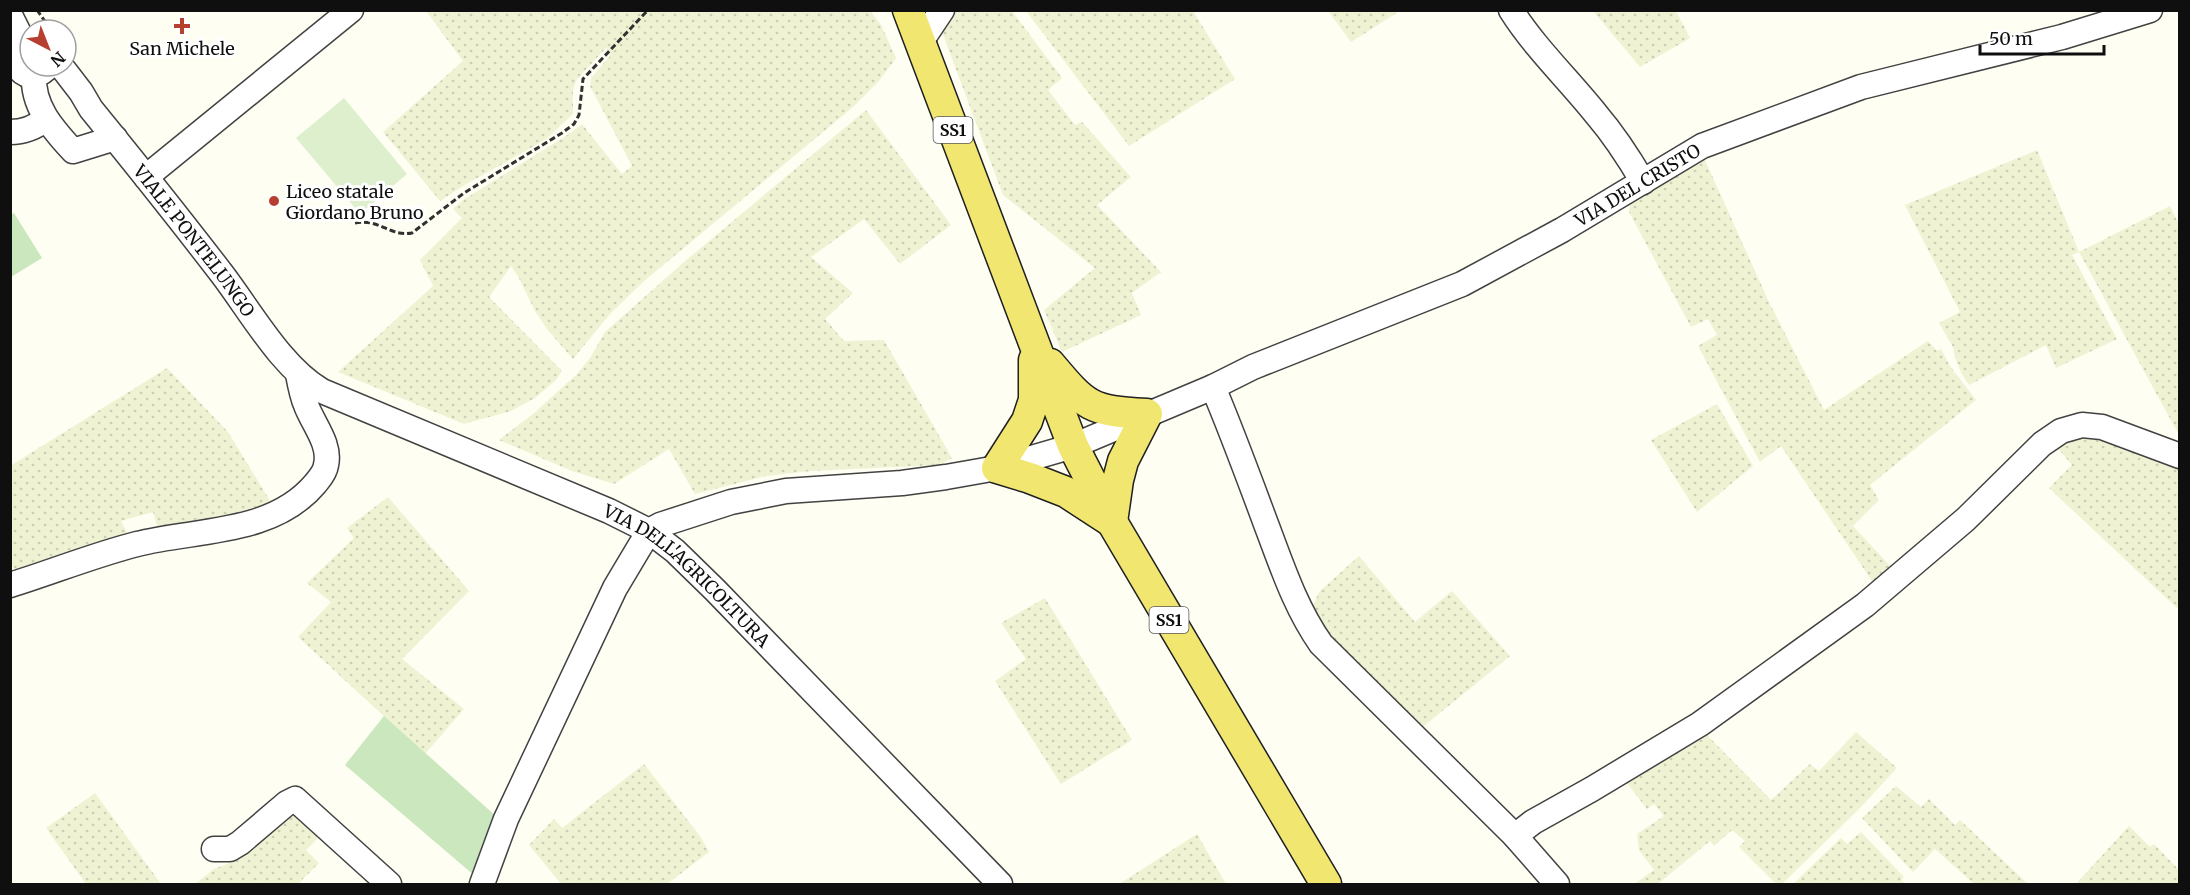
<svg xmlns="http://www.w3.org/2000/svg" width="2190" height="895" font-family="Merriweather,serif">
	<defs>
		<pattern id="farmland-dots" width="8" height="8" patternUnits="userSpaceOnUse" patternTransform="scale(1.5)"><rect width="8" height="8" fill="#f0f3d3"/><path d="M2 2h.1M6 6h.1" fill="none" stroke="#cdcfb4" stroke-width="1.8" stroke-linecap="round"/></pattern>
	</defs>
	<rect width="100%" height="100%" fill="#fefef2"/>
	<g fill="url(#farmland-dots)">
		<polygon points="870,10 881,25 896,58 879,81 853,107 643,282 610,314 573,359 547,329 535,311 519,278 511,266 489,297 562,371 556,380 535,398 511,411 464,424 338,372 433,286 420,260 462,218 453,209 463,200 569,134 582,124 622,174 632,166 590,86 591,78 610,56 606,48 577,79 573,90 573,114 545,140 463,186 440,201 383,132 463,61 426,11"/>
		<polygon points="950,11 1012,11 1062,78 1048,90 1075,125 1082,122 1131,177 1097,205 1161,272 1132,293 1141,315 1062,352 1044,310 1095,268 1003,195 939,24"/>
		<polygon points="1026,11 1193,11 1235,79 1129,146"/>
		<polygon points="1328,11 1400,11 1351,42"/>
		<polygon points="1593,11 1676,11 1690,38 1640,67"/>
		<polygon points="866,110 951,225 900,264 864,219 811,257 853,293 825,319 844,341 884,340 952,458 938,465 811,471 766,476 695,494 669,449 614,484 572,471 499,440 533,414 577,374 590,358 605,332 684,262"/>
		<polygon points="2037,150 2079,252 2170,206 2179,224 2179,435 2079,252 2072,255 2117,339 2056,368 2046,345 1969,385 1962,374 1955,358 1953,347 1939,323 1960,312 1905,205"/>
		<polygon points="1704,158 1769,302 1824,410 1928,341 1937,351 1941,349 1950,366 1976,400 1870,485 1879,500 1853,526 1894,570 1876,587 1781,446 1760,462 1698,346 1717,335 1708,319 1691,327 1629,212 1630,200"/>
		<polygon points="167,368 228,432 272,504 251,513 158,529 153,512 121,521 129,536 17,574 11,563 10,466"/>
		<polygon points="1717,404 1753,466 1697,512 1651,440"/>
		<polygon points="2087,432 2179,460 2179,610 2049,488 2072,465 2054,444"/>
		<polygon points="388,497 469,591 402,659 464,709 425,754 298,637 331,602 307,583 354,538 347,528"/>
		<polygon points="1359,556 1415,622 1452,591 1510,656 1419,730 1330,635 1326,635 1311,611 1319,592"/>
		<polygon points="1045,598 1132,740 1061,784 995,681 1026,659 1001,623"/>
		<polygon points="1703,731 1771,800 1810,764 1819,771 1856,732 1897,768 1859,809 1782,884 1776,884 1739,847 1745,841 1732,830 1714,846 1710,841 1658,884 1634,884 1654,870 1639,850 1637,834 1664,816 1654,804 1647,809 1623,778"/>
		<polygon points="644,764 700,836 709,852 667,884 561,884 529,845 554,819 562,828"/>
		<polygon points="1896,786 1921,807 1929,799 1955,825 1960,820 2028,884 1974,884 1935,849 1913,872 1862,818"/>
		<polygon points="95,793 161,884 86,884 46,828"/>
		<polygon points="291,806 323,833 306,850 319,863 298,884 195,884 214,869 240,859 245,846"/>
		<polygon points="2129,826 2150,847 2154,844 2179,870 2179,884 2076,884"/>
		<polygon points="1861,832 1904,877 1901,880 1906,884 1793,884 1841,838 1847,844"/>
		<polygon points="1197,834 1226,884 1119,884 1127,879"/>
	</g>
	<g fill="#cbe7bd">
		<polygon points="14,213 42,258 11,277 11,215"/>
		<polygon points="384,716 498,818 475,876 345,765"/>
	</g>
	<polygon fill="#deefce" points="344,98 407,174 360,214 296,138"/>
	<g fill="none" stroke-linecap="round" stroke-linejoin="round">
		<defs>
			<g id="minor">
				<path d="M1511 10C1535 48 1568 79 1596 114 1614 135 1629 158 1643 182"/>
				<polyline points="10,15 18,31 17,48"/>
				<path d="M30 40C0 50 22 91 46 69"/>
				<polyline points="920,43 942,10"/>
				<path id="s1" d="M61 66 81 92 91 109C135 163 179 218 222 274 251 312 281 367 322 391L609 511 649 531 675 551 715 590 1000 884"/>
				<path d="M34 75C32 107 54 130 73 151L115 138"/>
				<path d="M10 132C23 132 36 127 46 119"/>
				<polyline points="146,177 351,10"/>
				<path d="M1213 387C1232 432 1249 478 1266 524 1282 566 1295 607 1321 644L1515 836 1557 884"/>
				<path d="M10 585C52 572 94 555 137 544 196 529 272 535 315 484 319 479 325 473 326 465 331 444 313 424 306 405 302 396 300 385 298 374"/>
				<polyline points="1515,836 1533,822 1592,789 1700,724 1865,605 1966,519 2042,444 2061,431 2082,425 2102,427 2180,456"/>
				<polyline points="214,849 230,849 240,843 287,803 295,799 389,884"/>
				<path id="s2" d="M482 884 506 819 615 588 649 531 660 525 731 502 786 491 902 483 946 477 997 468 1073 446 1213 387 1253 367 1462 284 1562 230 1702 146 1861 87 2062 37 2150 10"/>
			</g>
			<g id="major">
				<polyline points="908,10 1073,446 1112,522 1326,884"/>
				<polyline points="1034,360 1034,400 1027,421 997,468 1030,478 1066,492 1112,522"/>
				<path d="M1050 364C1086 407 1090 411 1147 414L1123 461 1118 480 1112 522"/>
			</g>
		</defs>
		<use href="#minor" stroke="#424242" stroke-width="27"/>
		<use href="#major" stroke="#202020" stroke-width="33"/>
		<g stroke="#313131" stroke-width="3" stroke-dasharray="6 3" stroke-linecap="butt">
			<polyline points="37,10 51,30"/>
			<path d="M355 223C379 218 390 237 412 233L464 193 562 133 574 124 579 115 583 79 648 10"/>
		</g>
		<use href="#minor" stroke="#fff" stroke-width="24"/>
		<use href="#major" stroke="#f0e670" stroke-width="30"/>
	</g>
	<g fill="#b73f2f" stroke="#fff" stroke-width="2">
		<path d="M179 17h6v6h6v6h-6v6h-6v-6h-6v-6h6z"/>
		<circle cx="274" cy="201" r="6"/>
	</g>
	<g text-anchor="middle" dominant-baseline="central" stroke-width="6" stroke-linejoin="round" paint-order="stroke">
		<g fill="#fff" stroke="#575757" stroke-width="1.5">
			<rect x="933.5" y="117" width="39" height="26" rx="4.5"/>
			<rect x="1149.5" y="607" width="39" height="26" rx="4.5"/>
		</g>
		<g font-size="16" font-weight="bold" fill="#0f0f0f">
			<text x="953" y="130">SS1</text>
			<text x="1169" y="620">SS1</text>
		</g>
		<g font-size="18" fill="#0f0f0f" stroke="#fff">
			<text x="182" y="48">San Michele</text>
			<text x="286" y="191" text-anchor="start">Liceo statale<tspan x="286" dy="21">Giordano Bruno</tspan></text>
		</g>
		<g font-size="18" fill="#0f0f0f" stroke="#fff">
			<text stroke="none"><textPath href="#s2" startOffset="1449">VIA DEL CRISTO</textPath></text>
			<text stroke="none"><textPath href="#s1" startOffset="220">VIALE PONTELUNGO</textPath></text>
			<text stroke="none"><textPath href="#s1" startOffset="831">VIA DELL'AGRICOLTURA</textPath></text>
		</g>
	</g>
	<rect width="2190" height="895" fill="none" stroke="#0f0f0f" stroke-width="24"/>
	<g transform="translate(48 48) rotate(138)"><circle r="28" fill="#ffffff" stroke="#9f9f9f" stroke-width="1.5"/>
	<path d="M0-4.5L10 22L0 15L-10 22Z" fill="#b73f2f"/>
	<text y="-9" font-size="16" font-weight="bold" text-anchor="middle" fill="#0f0f0f">N</text>
	</g>
	<path d="M1980 45v9h124v-9" fill="none" stroke="#0f0f0f" stroke-width="3"/>
	<text x="1989" y="45" font-size="18" fill="#0f0f0f" stroke="#ffffff" stroke-width="4.5" paint-order="stroke">50 m</text>
</svg>
